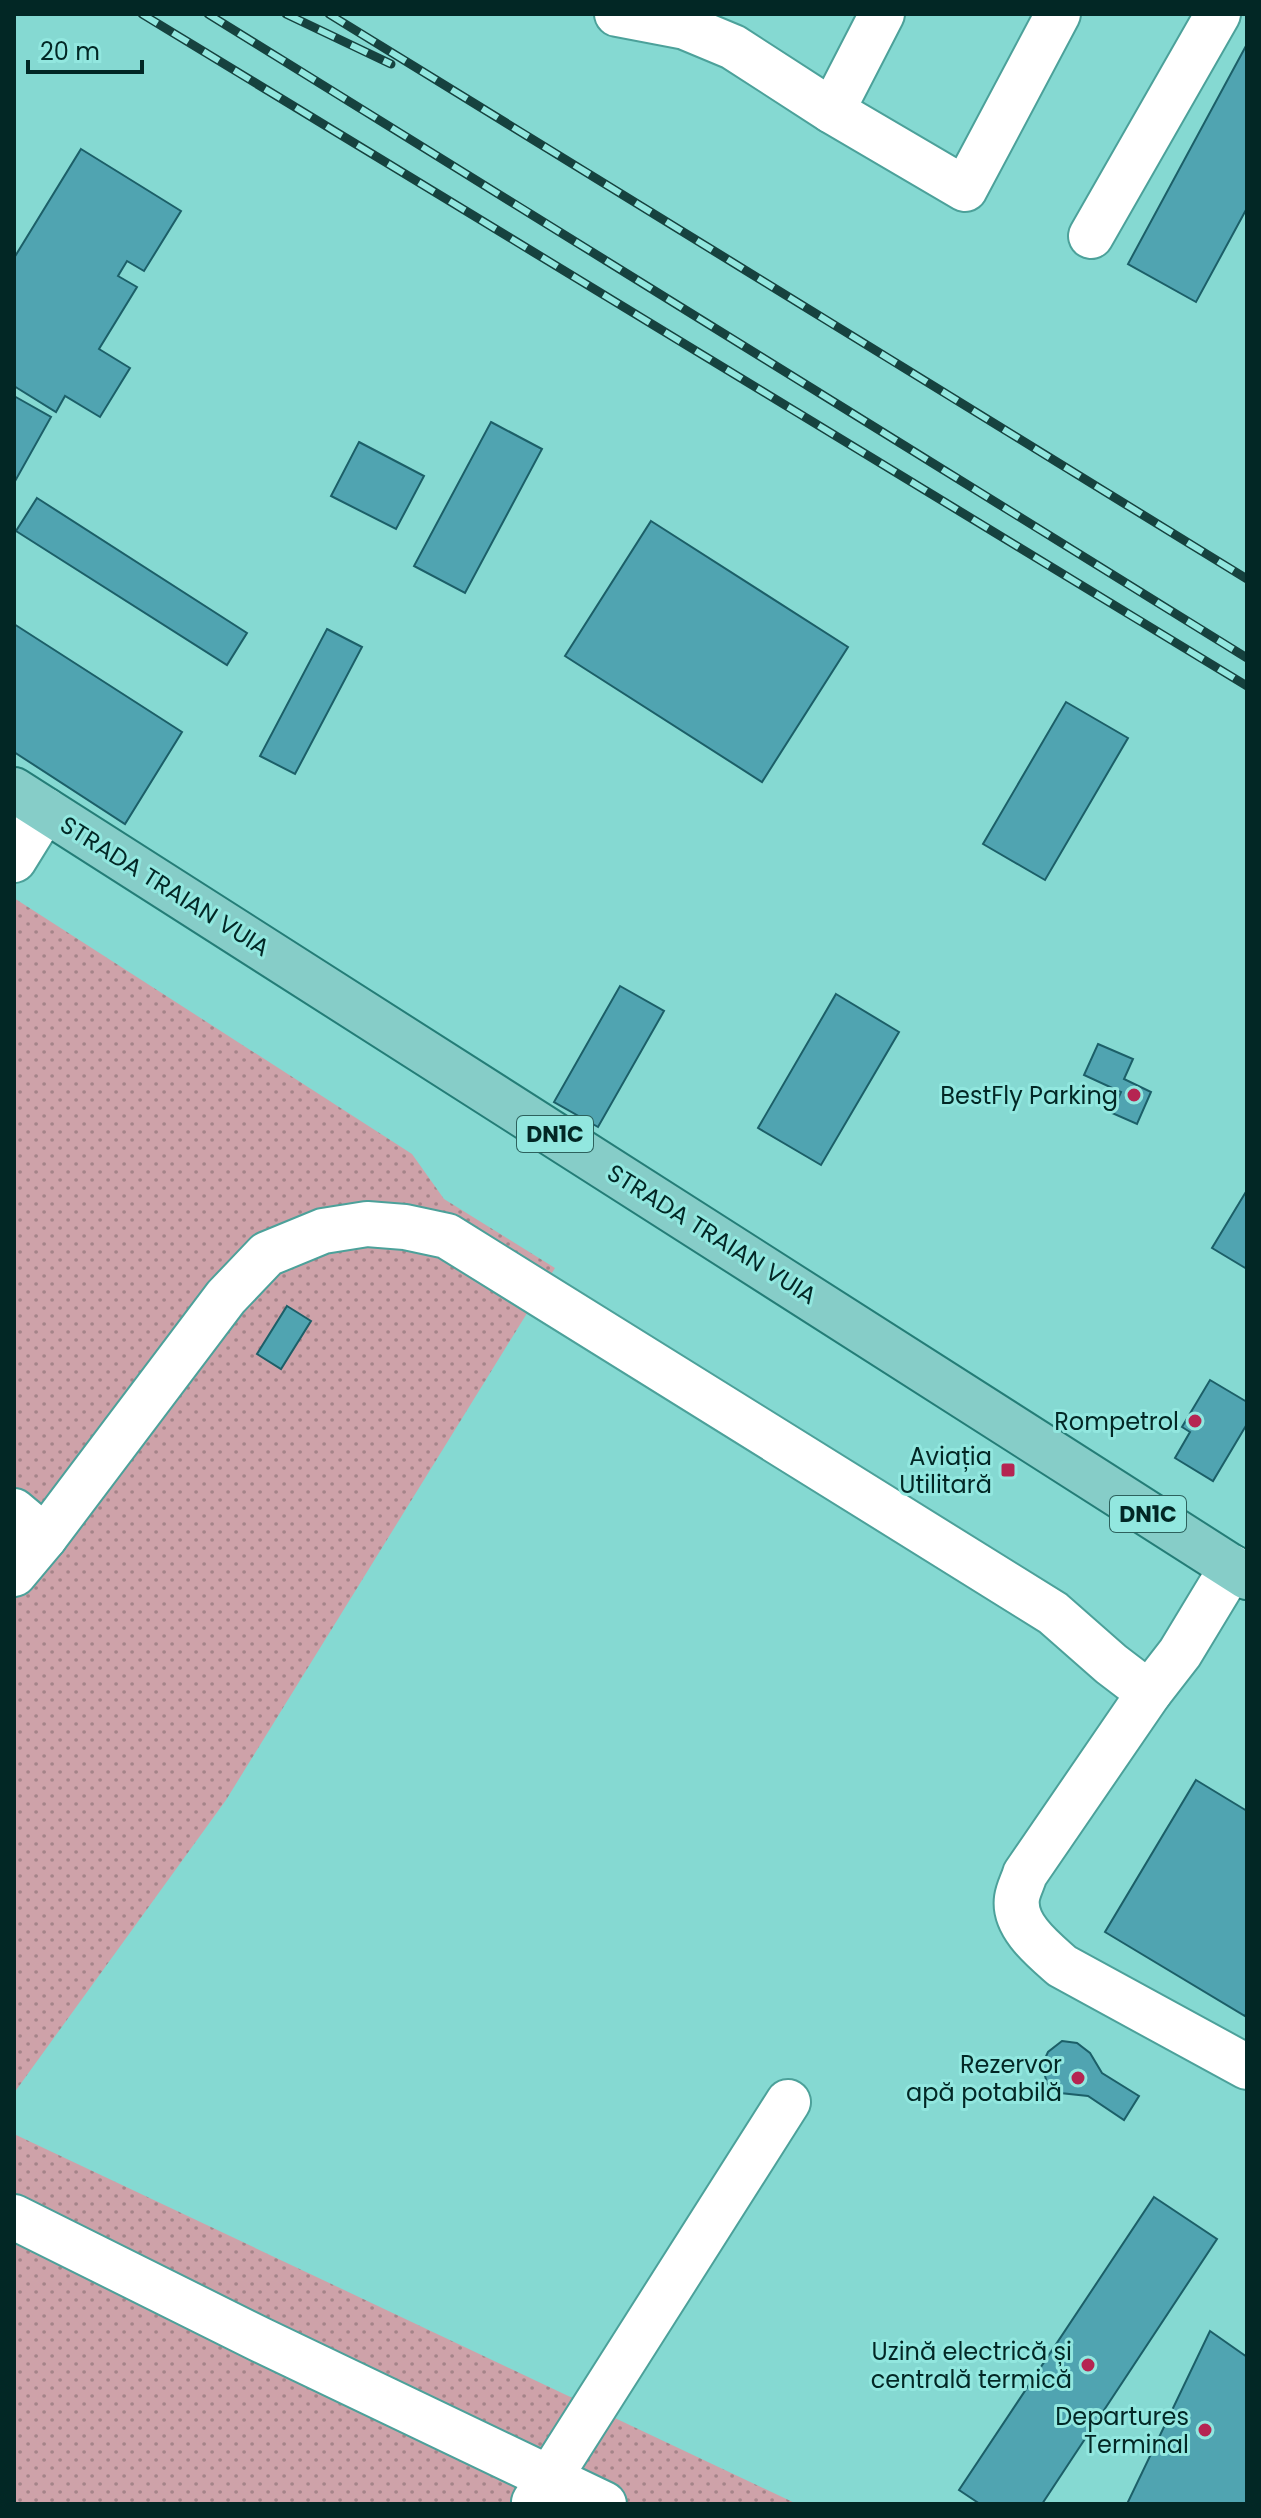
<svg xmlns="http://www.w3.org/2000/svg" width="1261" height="2518" font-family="Poppins,sans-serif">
	<defs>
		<pattern id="grass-dots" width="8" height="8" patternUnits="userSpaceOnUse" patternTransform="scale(2)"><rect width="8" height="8" fill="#cea2a9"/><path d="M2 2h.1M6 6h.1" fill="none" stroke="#a58489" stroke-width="1.8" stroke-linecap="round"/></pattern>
	</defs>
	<rect width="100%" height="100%" fill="#85d9d2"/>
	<g fill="url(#grass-dots)">
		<polygon points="14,898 412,1154 444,1199 555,1268 226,1800 14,2093"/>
		<polygon points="14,2134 797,2504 14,2504"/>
	</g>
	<g fill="#50a4b1" stroke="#1c5f68" stroke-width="2">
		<polygon points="1247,44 1247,208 1196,302 1128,264"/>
		<polygon points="81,149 181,211 144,271 127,261 118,276 137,287 99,349 130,368 100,417 65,396 56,412 14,386 14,258"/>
		<polygon points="14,396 51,417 14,483"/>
		<polygon points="491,422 542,449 465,593 414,566"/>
		<polygon points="359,442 424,476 396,529 331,496"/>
		<polygon points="37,498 247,633 227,665 16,531"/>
		<polygon points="651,521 848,647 762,782 565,656"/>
		<polygon points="14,624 182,732 125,824 14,752"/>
		<polygon points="327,629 362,647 295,774 260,756"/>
		<polygon points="1066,702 1128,738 1045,880 983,844"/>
		<polygon points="620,986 664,1011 598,1127 554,1102"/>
		<polygon points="836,994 899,1032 821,1165 758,1128"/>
		<polygon points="1098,1044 1133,1059 1124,1079 1151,1092 1137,1124 1112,1113 1121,1092 1084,1075"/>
		<polygon points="1247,1190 1247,1269 1212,1248"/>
		<polygon points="287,1306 311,1321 281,1369 257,1354"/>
		<polygon points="1210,1380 1247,1402 1247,1424 1213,1481 1175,1458 1190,1432 1182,1427"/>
		<polygon points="1196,1780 1247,1811 1247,2012 1245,2016 1105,1932"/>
		<polygon points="1062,2041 1077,2043 1090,2053 1102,2073 1139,2096 1124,2120 1088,2096 1060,2093 1047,2083 1042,2065 1048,2052"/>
		<polygon points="1154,2197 1217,2239 1042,2504 980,2504 959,2490"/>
		<polygon points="1210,2331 1247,2357 1247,2504 1127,2504"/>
	</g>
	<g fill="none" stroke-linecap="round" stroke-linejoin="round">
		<defs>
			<g id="minor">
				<polyline points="617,14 685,27 733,47 832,111 965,189 1058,14"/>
				<polyline points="832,111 882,14"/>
				<polyline points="1091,236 1218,14"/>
				<polyline points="14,860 45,810"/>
				<polyline points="14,1511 45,1537"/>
				<path d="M1232 1567 1180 1653 1149 1693 1025 1874C1023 1881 1018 1890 1017 1898 1013 1926 1044 1950 1062 1966L1247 2067"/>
				<polyline points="14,1574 45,1537 226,1297 267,1254 323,1231 367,1224 405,1227 447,1236 1053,1613 1111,1664 1149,1693"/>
				<polyline points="14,2217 261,2340 604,2504"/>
				<polyline points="534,2502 788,2102"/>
			</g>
			<polyline id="major" points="14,790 1247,1577"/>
		</defs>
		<use href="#minor" stroke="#4ca19a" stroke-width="48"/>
		<use href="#major" stroke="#247d77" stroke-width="48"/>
		<use href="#minor" stroke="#fff" stroke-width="44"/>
		<use href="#major" stroke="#86cdc8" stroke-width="44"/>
		<defs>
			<g id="rail">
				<polyline points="142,14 1247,686"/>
				<polyline points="208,14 1247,658"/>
				<polyline points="286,14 391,64"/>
				<polyline points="329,14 1247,579"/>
			</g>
		</defs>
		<use href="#rail" stroke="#16423f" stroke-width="9"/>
		<use href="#rail" stroke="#92e7df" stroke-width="6" stroke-dasharray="18" stroke-linecap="butt"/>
	</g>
	<g fill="#b52552" stroke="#92e7df" stroke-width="3">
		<circle cx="1134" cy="1095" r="8"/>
		<circle cx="1195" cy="1421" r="8"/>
		<rect x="1000" y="1462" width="16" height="16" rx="4"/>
		<circle cx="1078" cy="2078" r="8"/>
		<circle cx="1088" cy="2365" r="8"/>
		<circle cx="1205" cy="2430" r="8"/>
	</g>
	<g text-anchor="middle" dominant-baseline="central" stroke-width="6" stroke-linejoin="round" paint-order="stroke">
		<g fill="#92e7df" stroke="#2d615d" stroke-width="2">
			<rect x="517" y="1116" width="76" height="36" rx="6"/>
			<rect x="1110" y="1496" width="76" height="36" rx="6"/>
		</g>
		<g font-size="22" font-weight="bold" fill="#022725">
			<text x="555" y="1134">DN1C</text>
			<text x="1148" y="1514">DN1C</text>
		</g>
		<g font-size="24" fill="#022725" stroke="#92e7df">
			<text transform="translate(165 886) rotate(32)">STRADA TRAIAN VUIA</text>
			<text transform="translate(712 1234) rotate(32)">STRADA TRAIAN VUIA</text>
		</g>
		<g font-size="24" fill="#022725" stroke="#92e7df" text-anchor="end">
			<text x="1118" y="1095">BestFly Parking</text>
			<text x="1179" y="1421">Rompetrol</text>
			<text x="992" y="1456">Aviația<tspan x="992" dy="28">Utilitară</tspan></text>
			<text x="1062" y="2064">Rezervor<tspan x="1062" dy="28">apă potabilă</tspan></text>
			<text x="1072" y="2351">Uzină electrică și<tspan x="1072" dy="28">centrală termică</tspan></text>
			<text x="1189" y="2416">Departures<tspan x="1189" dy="28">Terminal</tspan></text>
		</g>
	</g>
	<rect width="1261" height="2518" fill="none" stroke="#022725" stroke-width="32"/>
	<path d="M28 60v12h114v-12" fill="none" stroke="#022725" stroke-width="4"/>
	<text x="40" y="60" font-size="24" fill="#022725" stroke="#92e7df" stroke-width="6" paint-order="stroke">20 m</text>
</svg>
